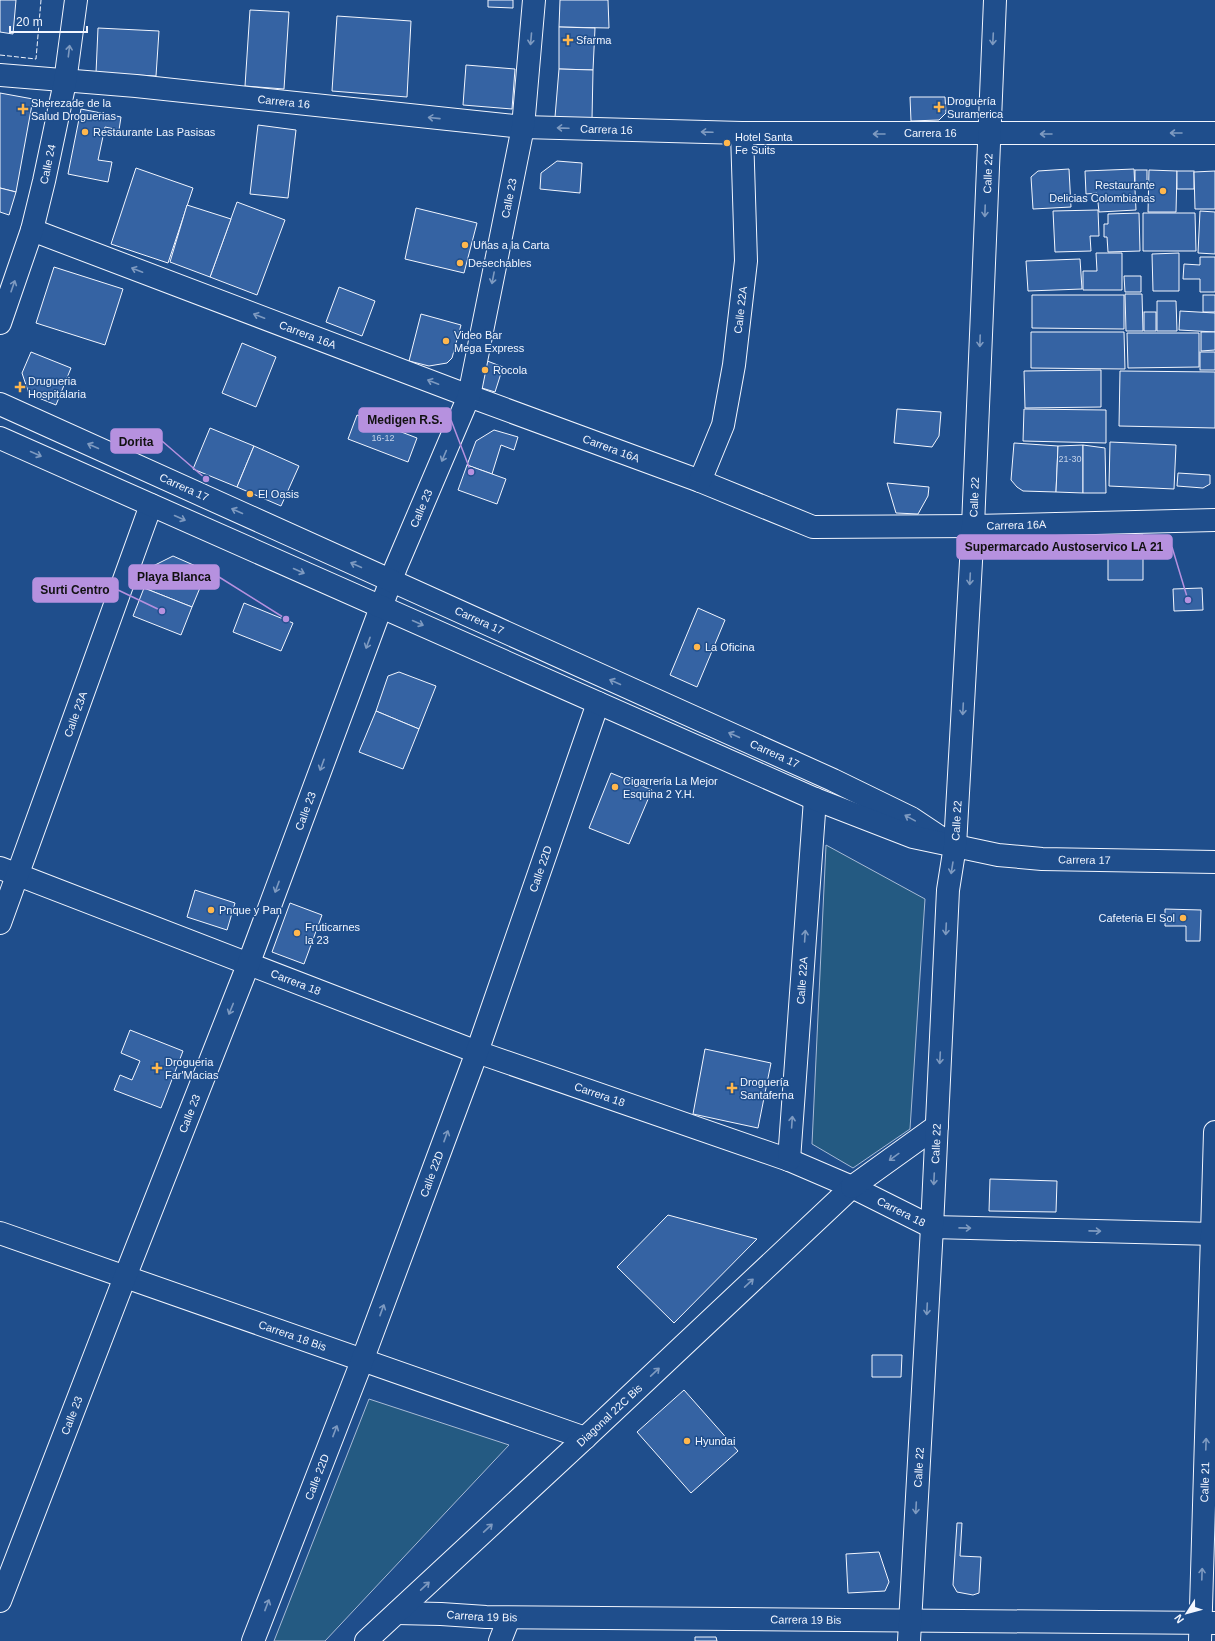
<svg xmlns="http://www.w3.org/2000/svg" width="1215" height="1641" font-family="Arial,sans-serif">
	<rect width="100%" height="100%" fill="#1f4e8c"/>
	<g fill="#245a82" stroke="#a8bbd7">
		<polygon points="826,845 925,899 910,1129 853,1168 812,1144"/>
		<polygon points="369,1399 509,1445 325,1641 274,1641"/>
	</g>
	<g fill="#3563a3" stroke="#f2f6ff">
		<polygon points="0,0 16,0 13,34 0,32"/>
		<polygon points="488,0 513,0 513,8 488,7"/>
		<polygon points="560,0 608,0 609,28 559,27"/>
		<polygon points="250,10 289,12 284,89 245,86"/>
		<polygon points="337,16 411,21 407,97 332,91"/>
		<polygon points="559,27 595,28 593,70 559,69"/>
		<polygon points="98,28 159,31 156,76 96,73"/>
		<polygon points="466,65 515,69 512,109 463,105"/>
		<polygon points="559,69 593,70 592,119 555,117"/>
		<polygon points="0,93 33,99 16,192 0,188"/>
		<polygon points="910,97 945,97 946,113 939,120 911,121"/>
		<polygon points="81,109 121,117 119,130 105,127 98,160 112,162 108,182 68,174"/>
		<polygon points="258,125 296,130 288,198 250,194"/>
		<polygon points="557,161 582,163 580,193 540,189 541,173"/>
		<polygon points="136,168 193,188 168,263 111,244"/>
		<polygon points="1069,169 1071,207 1033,209 1031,177 1038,171"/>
		<polygon points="1134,169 1136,210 1099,212 1097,193 1086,194 1085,171"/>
		<rect x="1135" y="170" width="12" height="16"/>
		<polygon points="1149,170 1177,171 1176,212 1148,212"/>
		<rect x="1177" y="171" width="17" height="18"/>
		<polygon points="1215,171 1215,209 1195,209 1194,172"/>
		<polygon points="0,188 16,192 9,215 0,212"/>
		<polygon points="237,202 285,220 257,295 210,277"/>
		<polygon points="187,205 231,219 210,277 170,262"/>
		<polygon points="416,208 477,223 464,273 405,259"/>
		<polygon points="1098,210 1099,236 1090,236 1091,251 1055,252 1053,211"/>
		<polygon points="1200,211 1215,212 1215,254 1198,253"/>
		<polygon points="1139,213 1140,251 1108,252 1107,237 1104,237 1104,224 1108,224 1108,214"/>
		<polygon points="1143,213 1195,213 1196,251 1143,251"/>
		<polygon points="1096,253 1122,253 1122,290 1083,290 1083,271 1097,271"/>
		<polygon points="1179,253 1179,291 1153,291 1152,254"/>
		<polygon points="1200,257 1215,257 1215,292 1200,292 1200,279 1183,279 1184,264 1200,265"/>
		<polygon points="1080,259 1082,289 1028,291 1026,261"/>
		<polygon points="54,267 123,289 105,345 36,323"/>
		<polygon points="1124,276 1141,276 1141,292 1125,292"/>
		<polygon points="339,287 375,301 362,336 326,322"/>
		<polygon points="1125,294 1142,294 1143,331 1126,331"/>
		<polygon points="1032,295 1124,295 1124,329 1032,328"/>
		<rect x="1203" y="295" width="12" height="17"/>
		<polygon points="1157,301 1176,301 1177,331 1157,331"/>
		<polygon points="1180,311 1215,313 1215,332 1179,330"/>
		<rect x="1144" y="312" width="12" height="19"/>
		<polygon points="421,314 461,325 452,358 447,363 429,366 409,361"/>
		<polygon points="1031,332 1124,332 1125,369 1031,368"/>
		<polygon points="1201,332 1215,332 1215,350 1201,351"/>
		<polygon points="1127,333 1199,333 1199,367 1128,368"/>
		<polygon points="242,343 276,357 256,407 222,393"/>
		<polygon points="31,352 71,368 56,405 29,394 22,373"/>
		<rect x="1200" y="352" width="15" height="18"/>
		<polygon points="482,359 503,367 495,392 472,385"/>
		<polygon points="1101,370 1101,407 1025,408 1024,371"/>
		<polygon points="1120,371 1215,372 1215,428 1119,426"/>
		<polygon points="897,409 941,412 939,436 932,447 894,443"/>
		<polygon points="1024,409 1106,410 1106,443 1023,441"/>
		<polygon points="357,415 417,438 408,462 348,439"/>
		<polygon points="210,428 254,446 237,487 193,469"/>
		<polygon points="494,430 518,437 514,450 501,445 492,474 467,465 476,441"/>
		<polygon points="1110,442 1176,445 1174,489 1109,486"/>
		<polygon points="1014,443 1058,446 1056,492 1023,491 1017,487 1011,480"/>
		<polygon points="1083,445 1083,493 1056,492 1058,446"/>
		<polygon points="1083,445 1105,448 1106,493 1083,493"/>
		<polygon points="254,446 299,466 281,506 237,487"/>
		<polygon points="467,465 506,479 497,504 458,490"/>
		<polygon points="1178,473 1210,475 1210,484 1203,488 1177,486"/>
		<polygon points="887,483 929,487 928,496 918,514 896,513"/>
		<polygon points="1143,535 1143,580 1108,580 1108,536"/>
		<polygon points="173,556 207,571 192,607 144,588 151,567"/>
		<polygon points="144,588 192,607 181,635 133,616"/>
		<polygon points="1202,588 1203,610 1174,611 1173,589"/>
		<polygon points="244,603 293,623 281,651 233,632"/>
		<polygon points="698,608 725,620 697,687 670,675"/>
		<polygon points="399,672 436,686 419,729 376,711 388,676"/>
		<polygon points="376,711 419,729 403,769 359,752"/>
		<polygon points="611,773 652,790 629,844 589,828"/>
		<polygon points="195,890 235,903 227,930 187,917"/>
		<polygon points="290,903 322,915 304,964 272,952"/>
		<polygon points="1165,909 1201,910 1200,941 1186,941 1186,926 1165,926"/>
		<polygon points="130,1030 183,1051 161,1108 114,1090 120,1075 132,1080 140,1061 121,1053"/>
		<polygon points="705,1049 771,1063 758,1128 693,1114"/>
		<polygon points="990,1179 1057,1181 1056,1212 989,1211"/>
		<polygon points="668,1215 757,1239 674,1323 617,1267"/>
		<polygon points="872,1355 902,1355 901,1377 872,1377"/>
		<polygon points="684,1390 738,1451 691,1493 637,1432"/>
		<polygon points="957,1523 962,1523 960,1556 981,1557 979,1593 973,1595 957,1592 953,1585"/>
		<polygon points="879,1552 889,1582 885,1591 848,1593 846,1554"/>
		<polygon points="695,1637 716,1637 717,1641 695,1641"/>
	</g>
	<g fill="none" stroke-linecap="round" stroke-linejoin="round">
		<defs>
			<g id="minor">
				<path id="s1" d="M0 75 136 86 523 127 742 133H1215"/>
				<path id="s2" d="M32 230 469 396 700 481 813 527 973 526 1215 520"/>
				<path id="s3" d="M700 481 723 425 734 365 746 261 742 133"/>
				<path id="s4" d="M0 868 477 1052 789 1160 852 1187 932 1227 1215 1234"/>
				<path id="s5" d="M0 923 151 505"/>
				<path id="s6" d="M789 1160 815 799"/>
				<path id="s7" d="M0 1233 585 1438"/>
				<path id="s8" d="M0 1601 125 1277 248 965 396 567 469 396 523 127 534 0"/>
				<path id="s9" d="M397 1613 441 1614 486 1617 1215 1623"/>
				<path id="s10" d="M253 1641 362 1361 477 1052 598 703"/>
				<path id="s11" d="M366 1641 585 1438 852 1187"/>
				<polyline points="500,1641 509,1618"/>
				<path id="s12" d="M1200 1641 1215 1132"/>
			</g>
			<g id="tertiary">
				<path id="s13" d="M0 323 32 230 44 181 65 82 76 0"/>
				<path id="s14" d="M0 404 833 780 911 818 941 838"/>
				<path id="s15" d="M0 438 815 799 913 837 998 855 1042 859 1215 862"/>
				<polyline points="852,1187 937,1126"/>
				<path id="s16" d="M909 1641 932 1227 948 890 955 846 973 526 995 0"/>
			</g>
		</defs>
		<use href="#minor" stroke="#f2f6ff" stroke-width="24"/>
		<use href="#tertiary" stroke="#f2f6ff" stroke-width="24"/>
		<use href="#minor" stroke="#1f4e8c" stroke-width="22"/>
		<use href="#tertiary" stroke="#1f4e8c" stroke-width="22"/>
		<polyline stroke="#f2f6ff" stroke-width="1" stroke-dasharray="5 2" stroke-linecap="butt" points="0,55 36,59 41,0"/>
	</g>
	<defs><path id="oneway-shaft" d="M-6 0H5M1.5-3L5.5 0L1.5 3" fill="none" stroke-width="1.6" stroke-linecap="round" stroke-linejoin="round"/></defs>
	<g stroke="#7e9ac0">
		<use href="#oneway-shaft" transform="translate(531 39) rotate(95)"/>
		<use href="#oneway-shaft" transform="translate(993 39) rotate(93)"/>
		<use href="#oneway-shaft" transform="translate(69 51) rotate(-83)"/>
		<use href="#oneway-shaft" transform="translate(434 118) rotate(-174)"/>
		<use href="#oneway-shaft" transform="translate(563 128) rotate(-178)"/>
		<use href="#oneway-shaft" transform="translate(707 132) rotate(-178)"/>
		<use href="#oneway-shaft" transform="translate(1176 133) rotate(180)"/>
		<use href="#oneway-shaft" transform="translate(879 134) rotate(-180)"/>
		<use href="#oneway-shaft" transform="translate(1046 134) rotate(180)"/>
		<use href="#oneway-shaft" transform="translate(985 211) rotate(92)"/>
		<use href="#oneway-shaft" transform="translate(137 270) rotate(-159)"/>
		<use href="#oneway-shaft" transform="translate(493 278) rotate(101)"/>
		<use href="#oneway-shaft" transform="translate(13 286) rotate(-71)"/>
		<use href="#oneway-shaft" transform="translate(259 316) rotate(-159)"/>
		<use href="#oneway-shaft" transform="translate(980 341) rotate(92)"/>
		<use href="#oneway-shaft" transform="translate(433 382) rotate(-159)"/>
		<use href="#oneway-shaft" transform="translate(93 446) rotate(-156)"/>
		<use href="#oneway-shaft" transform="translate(36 454) rotate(24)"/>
		<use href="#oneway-shaft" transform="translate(444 456) rotate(113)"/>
		<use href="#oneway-shaft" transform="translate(237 511) rotate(-156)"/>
		<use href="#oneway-shaft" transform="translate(180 518) rotate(24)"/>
		<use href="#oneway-shaft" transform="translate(356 565) rotate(-156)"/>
		<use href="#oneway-shaft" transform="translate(299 571) rotate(24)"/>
		<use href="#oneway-shaft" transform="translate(970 579) rotate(93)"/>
		<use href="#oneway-shaft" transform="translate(418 623) rotate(24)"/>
		<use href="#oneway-shaft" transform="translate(368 643) rotate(110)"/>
		<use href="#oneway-shaft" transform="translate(615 682) rotate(-156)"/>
		<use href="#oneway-shaft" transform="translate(963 709) rotate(93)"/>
		<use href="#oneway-shaft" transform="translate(734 735) rotate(-156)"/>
		<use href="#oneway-shaft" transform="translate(322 765) rotate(110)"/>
		<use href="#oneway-shaft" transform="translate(910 818) rotate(-151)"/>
		<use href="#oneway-shaft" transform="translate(952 868) rotate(99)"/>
		<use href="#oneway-shaft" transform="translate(277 887) rotate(110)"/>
		<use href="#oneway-shaft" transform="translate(946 929) rotate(93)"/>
		<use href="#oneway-shaft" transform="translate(805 936) rotate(-86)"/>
		<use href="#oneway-shaft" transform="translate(231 1009) rotate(112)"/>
		<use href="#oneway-shaft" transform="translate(940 1058) rotate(93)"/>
		<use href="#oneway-shaft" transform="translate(792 1122) rotate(-86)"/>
		<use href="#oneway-shaft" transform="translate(446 1136) rotate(-70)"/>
		<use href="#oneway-shaft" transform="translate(894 1157) rotate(144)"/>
		<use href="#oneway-shaft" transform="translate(934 1179) rotate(93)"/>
		<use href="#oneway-shaft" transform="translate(965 1228) rotate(1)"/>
		<use href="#oneway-shaft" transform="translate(1095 1231) rotate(1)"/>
		<use href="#oneway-shaft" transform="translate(749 1283) rotate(-43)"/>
		<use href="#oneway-shaft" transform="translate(927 1309) rotate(93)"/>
		<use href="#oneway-shaft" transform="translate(382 1310) rotate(-70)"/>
		<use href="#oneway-shaft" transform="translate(655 1372) rotate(-43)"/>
		<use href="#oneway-shaft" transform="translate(335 1431) rotate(-69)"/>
		<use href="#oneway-shaft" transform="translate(1206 1444) rotate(-88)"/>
		<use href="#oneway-shaft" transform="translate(916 1508) rotate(93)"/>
		<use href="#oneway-shaft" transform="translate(488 1528) rotate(-43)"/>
		<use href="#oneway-shaft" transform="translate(1202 1574) rotate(-88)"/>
		<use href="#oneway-shaft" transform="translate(425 1586) rotate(-43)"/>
		<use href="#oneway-shaft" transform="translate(267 1605) rotate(-69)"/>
	</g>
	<g fill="#ffb74d" stroke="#1f4e8c" stroke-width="1.5">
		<path d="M566 34h4v4h4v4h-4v4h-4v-4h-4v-4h4z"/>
		<path d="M937 101h4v4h4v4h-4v4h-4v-4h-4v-4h4z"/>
		<path d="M21 103h4v4h4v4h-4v4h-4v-4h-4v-4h4z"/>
		<circle cx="85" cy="132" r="4"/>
		<circle cx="727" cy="143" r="4"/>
		<circle cx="1163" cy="191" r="4"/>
		<circle cx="465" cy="245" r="4"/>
		<circle cx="460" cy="263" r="4"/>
		<circle cx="446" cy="341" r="4"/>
		<circle cx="485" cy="370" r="4"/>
		<path d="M18 381h4v4h4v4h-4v4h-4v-4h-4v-4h4z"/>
		<circle cx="250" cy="494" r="4"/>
		<circle cx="697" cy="647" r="4"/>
		<circle cx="615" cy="787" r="4"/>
		<circle cx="211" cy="910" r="4"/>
		<circle cx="1183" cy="918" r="4"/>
		<circle cx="297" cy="933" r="4"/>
		<path d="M155 1062h4v4h4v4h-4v4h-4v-4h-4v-4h4z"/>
		<path d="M730 1082h4v4h4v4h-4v4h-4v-4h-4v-4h4z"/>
		<circle cx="687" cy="1441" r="4"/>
	</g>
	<g text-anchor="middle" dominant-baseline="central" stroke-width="3" stroke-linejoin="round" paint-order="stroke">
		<g font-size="9" fill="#c3d1e8">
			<text x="383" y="438">16-12</text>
			<text x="1070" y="459">21-30</text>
		</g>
		<g font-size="11" fill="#f2f6ff" stroke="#1f4e8c" text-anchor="start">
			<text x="576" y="40">Sfarma</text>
			<text x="947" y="101">Droguería<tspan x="947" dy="13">Suramerica</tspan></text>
			<text x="31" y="103">Sherezade de la<tspan x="31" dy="13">Salud Droguerias</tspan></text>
			<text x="93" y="132">Restaurante Las Pasisas</text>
			<text x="735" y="137">Hotel Santa<tspan x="735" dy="13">Fe Suits</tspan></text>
			<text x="1155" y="185" text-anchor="end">Restaurante<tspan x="1155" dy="13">Delicias Colombianas</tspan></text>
			<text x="473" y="245">Uñas a la Carta</text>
			<text x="468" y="263">Desechables</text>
			<text x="454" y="335">Video Bar<tspan x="454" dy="13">Mega Express</tspan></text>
			<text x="493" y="370">Rocola</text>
			<text x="28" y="381">Drugueria<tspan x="28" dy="13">Hospitalaria</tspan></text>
			<text x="258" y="494">El Oasis</text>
			<text x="705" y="647">La Oficina</text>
			<text x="623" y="781">Cigarrería La Mejor<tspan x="623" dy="13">Esquina 2 Y.H.</tspan></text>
			<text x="219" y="910">Pnque y Pan</text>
			<text x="1175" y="918" text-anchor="end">Cafeteria El Sol</text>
			<text x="305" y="927">Fruticarnes<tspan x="305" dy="13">la 23</tspan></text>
			<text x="165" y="1062">Drogueria<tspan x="165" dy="13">Far'Macias</tspan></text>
			<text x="740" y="1082">Droguería<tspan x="740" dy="13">Santaferna</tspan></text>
			<text x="695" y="1441">Hyundai</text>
		</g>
		<g font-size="11" fill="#f2f6ff" stroke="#1f4e8c">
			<text stroke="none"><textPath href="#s1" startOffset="285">Carrera 16</textPath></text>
			<text stroke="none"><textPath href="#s1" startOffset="609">Carrera 16</textPath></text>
			<text stroke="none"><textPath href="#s1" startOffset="933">Carrera 16</textPath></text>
			<text stroke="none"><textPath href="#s13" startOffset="166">Calle 24</textPath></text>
			<text stroke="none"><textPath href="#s16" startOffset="1470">Calle 22</textPath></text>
			<text stroke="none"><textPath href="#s8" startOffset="1495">Calle 23</textPath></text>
			<text stroke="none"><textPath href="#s3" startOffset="177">Calle 22A</textPath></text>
			<text stroke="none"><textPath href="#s2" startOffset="295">Carrera 16A</textPath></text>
			<text stroke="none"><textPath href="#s2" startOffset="619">Carrera 16A</textPath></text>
			<text stroke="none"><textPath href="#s14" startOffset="202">Carrera 17</textPath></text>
			<text stroke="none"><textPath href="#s16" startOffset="1146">Calle 22</textPath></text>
			<text stroke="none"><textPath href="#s8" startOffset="1171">Calle 23</textPath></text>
			<text stroke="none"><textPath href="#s2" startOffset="1039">Carrera 16A</textPath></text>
			<text stroke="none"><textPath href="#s14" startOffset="526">Carrera 17</textPath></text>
			<text stroke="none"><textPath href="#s5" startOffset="222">Calle 23A</textPath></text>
			<text stroke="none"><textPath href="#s14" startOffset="850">Carrera 17</textPath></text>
			<text stroke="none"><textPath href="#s8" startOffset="847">Calle 23</textPath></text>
			<text stroke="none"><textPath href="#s16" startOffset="822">Calle 22</textPath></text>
			<text stroke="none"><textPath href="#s15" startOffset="1170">Carrera 17</textPath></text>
			<text stroke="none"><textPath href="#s10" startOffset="824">Calle 22D</textPath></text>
			<text stroke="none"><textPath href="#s6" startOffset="180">Calle 22A</textPath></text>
			<text stroke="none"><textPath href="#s4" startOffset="317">Carrera 18</textPath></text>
			<text stroke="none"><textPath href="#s4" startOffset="641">Carrera 18</textPath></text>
			<text stroke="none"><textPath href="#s8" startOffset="523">Calle 23</textPath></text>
			<text stroke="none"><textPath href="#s16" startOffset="498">Calle 22</textPath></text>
			<text stroke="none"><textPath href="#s10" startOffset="500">Calle 22D</textPath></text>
			<text stroke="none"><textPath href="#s4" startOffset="965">Carrera 18</textPath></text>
			<text stroke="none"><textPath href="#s7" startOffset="310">Carrera 18 Bis</textPath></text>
			<text stroke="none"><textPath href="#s8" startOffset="199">Calle 23</textPath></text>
			<text stroke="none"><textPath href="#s11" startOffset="332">Diagonal 22C Bis</textPath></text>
			<text stroke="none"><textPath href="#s16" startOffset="174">Calle 22</textPath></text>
			<text stroke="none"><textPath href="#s10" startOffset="176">Calle 22D</textPath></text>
			<text stroke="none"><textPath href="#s12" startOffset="159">Calle 21</textPath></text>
			<text stroke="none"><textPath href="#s9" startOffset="85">Carrera 19 Bis</textPath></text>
			<text stroke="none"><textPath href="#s9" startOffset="409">Carrera 19 Bis</textPath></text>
		</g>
	</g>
	<path fill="none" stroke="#b691df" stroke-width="1.5" d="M471 472L451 420M206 479L162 441M1188 600L1172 547M286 619L219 577M162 611L118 590"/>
	<g fill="#b691df" stroke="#1f4e8c" stroke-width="1.5">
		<circle cx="471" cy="472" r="4"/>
		<circle cx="206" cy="479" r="4"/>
		<circle cx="1188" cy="600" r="4"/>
		<circle cx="286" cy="619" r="4"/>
		<circle cx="162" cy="611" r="4"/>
	</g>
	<g fill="#b691df" stroke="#b691df" stroke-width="1.5">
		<rect x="359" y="408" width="92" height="24" rx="4"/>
		<rect x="111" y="429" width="51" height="24" rx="4"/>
		<rect x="957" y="535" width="215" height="24" rx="4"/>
		<rect x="129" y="565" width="90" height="24" rx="4"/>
		<rect x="33" y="578" width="85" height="24" rx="4"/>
	</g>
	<g font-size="12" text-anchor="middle" font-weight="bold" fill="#111">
		<text x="405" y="424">Medigen R.S.</text>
		<text x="136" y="446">Dorita</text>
		<text x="1064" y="551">Supermarcado Austoservico LA 21</text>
		<text x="174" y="581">Playa Blanca</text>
		<text x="75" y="594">Surti Centro</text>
	</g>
	<g transform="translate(1187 1613) rotate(234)" stroke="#1f4e8c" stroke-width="3" paint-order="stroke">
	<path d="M0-3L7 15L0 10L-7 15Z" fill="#f2f6ff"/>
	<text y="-6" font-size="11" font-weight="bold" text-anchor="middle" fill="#f2f6ff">N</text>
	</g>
	<path d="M10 26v6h77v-6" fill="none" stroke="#f2f6ff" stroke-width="2"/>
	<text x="16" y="26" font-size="12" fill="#f2f6ff" stroke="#1f4e8c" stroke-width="3" paint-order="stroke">20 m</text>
</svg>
